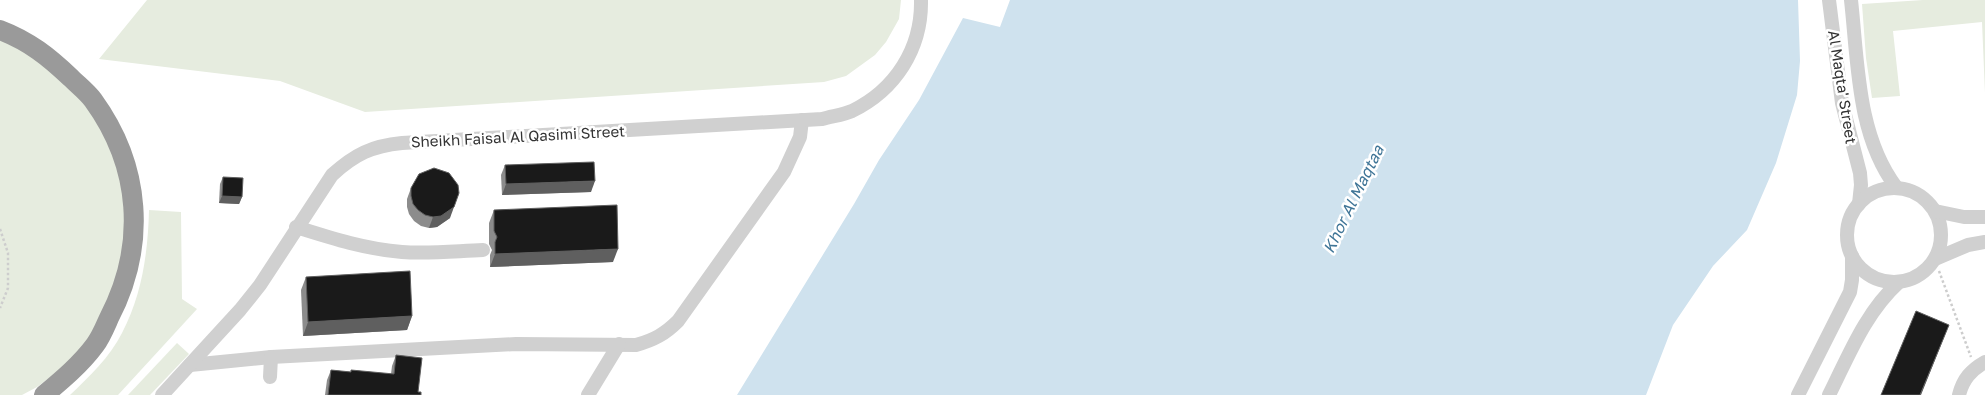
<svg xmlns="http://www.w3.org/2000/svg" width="1985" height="395" font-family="'Golos Text',sans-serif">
	<rect width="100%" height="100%" fill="#fff"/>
	<g fill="#e6ecdf">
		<polygon points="147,0 901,0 899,19 886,42 875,55 846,76 824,82 365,112 280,81 99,59"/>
		<polygon points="1923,0 1985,0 1985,93 1982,22 1893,31 1900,96 1872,98 1866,58 1862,4"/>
		<polygon points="0,37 54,63 111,136 128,202 123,268 87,343 61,369 37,387 22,395 0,395"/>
		<path d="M149 210 181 212 182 299 197 309 118 395H70C89 377 110 357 122 333 142 295 148 252 149 210Z"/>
		<polygon points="177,343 189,354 150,395 128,395"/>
	</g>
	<polygon fill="#cfe2ee" points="1010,0 1798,0 1800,61 1797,95 1776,163 1747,230 1713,266 1673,325 1646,395 737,395 854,204 879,160 919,100 963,18 1000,27"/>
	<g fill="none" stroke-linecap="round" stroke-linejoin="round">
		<g stroke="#cdcdcd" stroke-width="2.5" stroke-dasharray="2.5 2.5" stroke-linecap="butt">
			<polyline points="0,229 8,253 8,288 0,308"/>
			<polyline points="1939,271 1971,357"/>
		</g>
		<g stroke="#d0d0d0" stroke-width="14">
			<polyline points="1829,0 1842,103 1860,173 1861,185 1859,204"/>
			<path d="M1851 0C1858 63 1857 135 1896 187"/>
			<circle cx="1894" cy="235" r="47"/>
			<polyline points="1935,211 1964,217 1985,217"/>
			<path d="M296 227C331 238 365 249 402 252 429 254 456 251 483 250"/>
			<polyline points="1935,259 1968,245 1985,242"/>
			<path d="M190 365 271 357 516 344 636 345C654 340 665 334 678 321L784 172 800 137 802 120"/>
			<polyline points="270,377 271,357"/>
			<path d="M162 395 240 310 260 285 332 175C355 154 372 146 402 143L822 119C832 116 843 115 852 111 895 90 922 49 921 0"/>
			<polyline points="588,395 619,344"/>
			<polyline points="1798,395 1850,292 1852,280 1852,256"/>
			<path d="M1829 395C1849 355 1865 313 1899 282"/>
			<path d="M1959 395C1963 379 1971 370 1985 362"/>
		</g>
		<path stroke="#9a9a9a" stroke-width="20" d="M0 30C29 41 49 57 71 78 78 85 87 92 93 100 141 166 147 245 109 318 105 327 101 337 95 345 81 364 62 380 44 395"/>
	</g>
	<g fill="#8c8c8c">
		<polygon points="505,165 591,192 502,195 501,175"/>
		<polygon points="223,177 242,197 239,204 219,203 220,184"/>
		<polygon points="411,188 450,218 437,227 429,228 421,226 414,221 409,214 407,207 407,199"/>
		<polygon points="494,210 613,262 490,267 490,255 492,250 489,244 489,223"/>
		<polygon points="306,277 412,316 407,330 303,336 301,290"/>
		<polygon points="396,355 418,392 421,395 325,395 327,380 331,370 351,372 351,370 391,374 392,366"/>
	</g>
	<g fill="#5f5f5f">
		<polygon points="595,181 591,192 502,195 506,184"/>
		<polygon points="222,196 242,197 239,204 219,203"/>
		<polygon points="454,207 450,218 437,227 429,228 433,217"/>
		<polygon points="618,249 613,262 490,267 495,254"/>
		<polygon points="412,316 407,330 303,336 308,322"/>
		<polygon points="1949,325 1921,395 1920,395"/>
	</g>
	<g fill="#1a1a1a" stroke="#5f5f5f">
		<polygon points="594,162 595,181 506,184 505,165"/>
		<polygon points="434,168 449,173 458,185 459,193 454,207 441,216 433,217 425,215 418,210 413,204 411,196 411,188 419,174"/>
		<polygon points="223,177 243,178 242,197 222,196"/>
		<polygon points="617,205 618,249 495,254 495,242 497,237 494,231 494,210"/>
		<polygon points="410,271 412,316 308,322 306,277"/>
		<polygon points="1916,311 1949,325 1920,395 1881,395"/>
		<polygon points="396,355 422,358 418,392 421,392 421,395 328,395 331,370 351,372 351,370 394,374"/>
	</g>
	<g text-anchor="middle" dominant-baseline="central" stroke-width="5" stroke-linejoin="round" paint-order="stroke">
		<g font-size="15" fill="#333" stroke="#fff">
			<text transform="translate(1843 87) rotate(81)">Al Maqta' Street</text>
			<text transform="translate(518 136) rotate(-3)">Sheikh Faisal Al Qasimi Street</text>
		</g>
		<g font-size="16" font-style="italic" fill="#3f7597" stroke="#fff">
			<text transform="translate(1353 199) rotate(-64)">Khor Al Maqtaa</text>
		</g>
	</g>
</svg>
